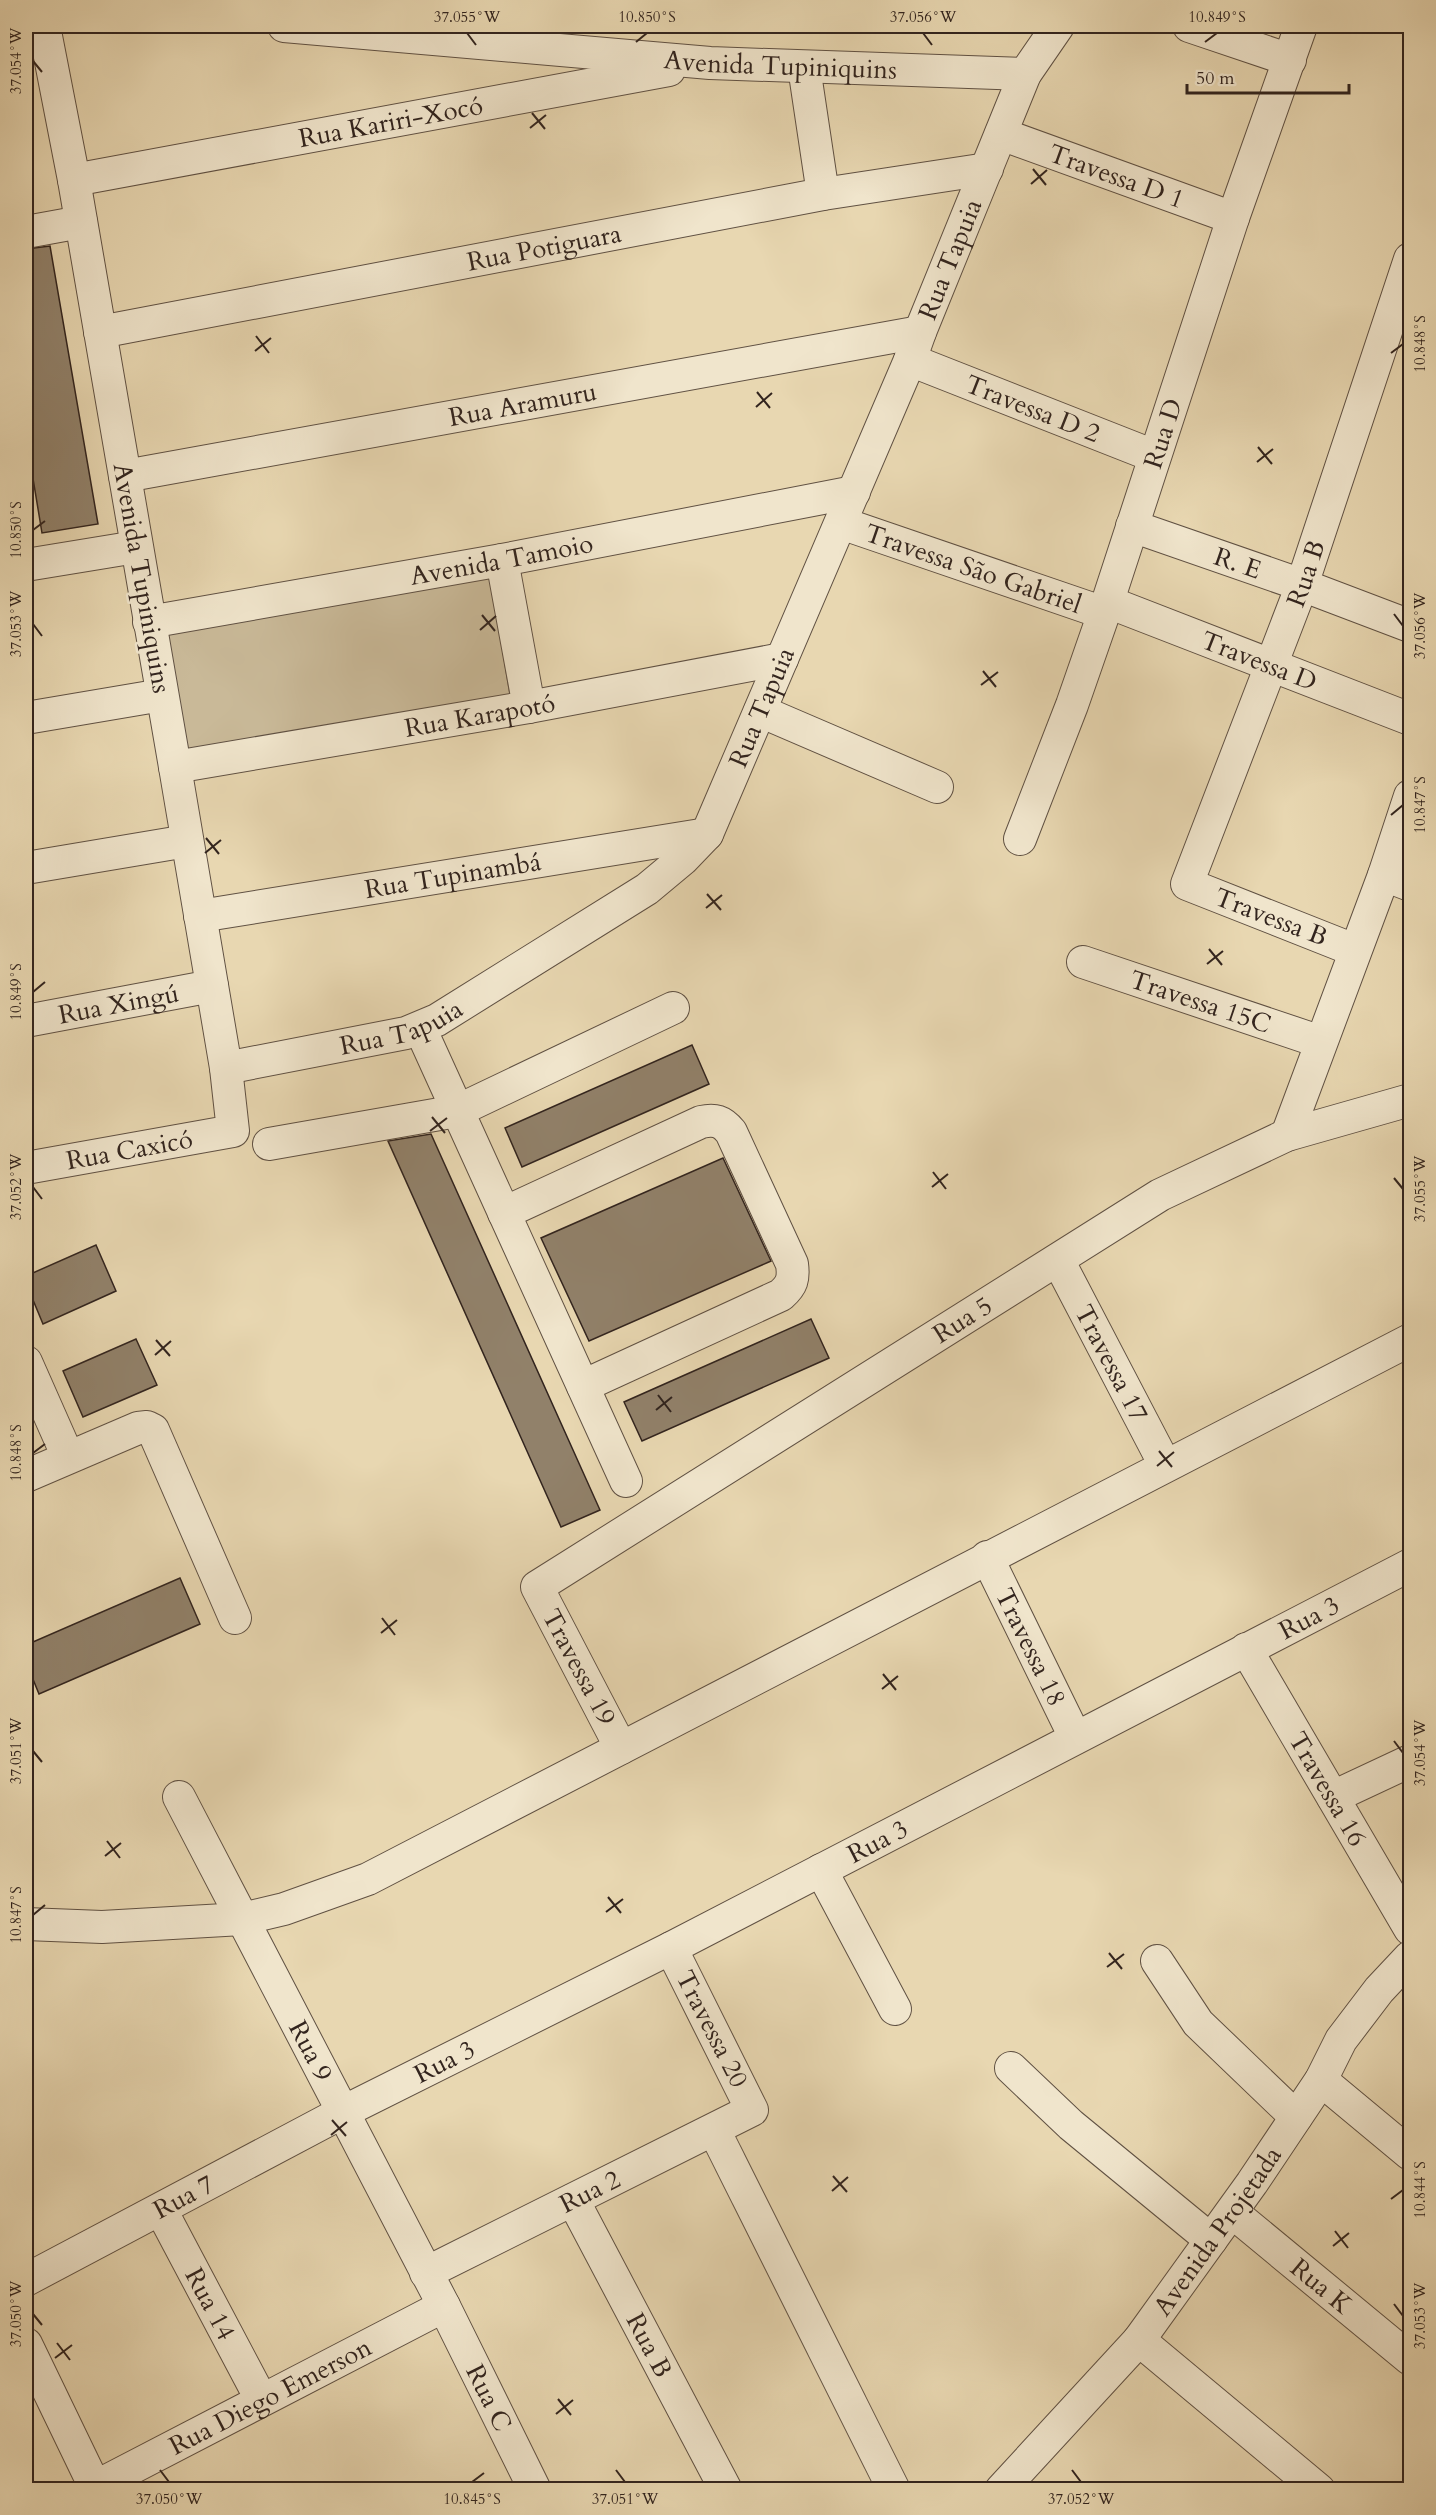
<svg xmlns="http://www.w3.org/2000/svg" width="1436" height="2515" font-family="Cardo,serif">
	<rect width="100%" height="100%" fill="#e8d7b1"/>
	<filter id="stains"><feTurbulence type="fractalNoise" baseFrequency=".00333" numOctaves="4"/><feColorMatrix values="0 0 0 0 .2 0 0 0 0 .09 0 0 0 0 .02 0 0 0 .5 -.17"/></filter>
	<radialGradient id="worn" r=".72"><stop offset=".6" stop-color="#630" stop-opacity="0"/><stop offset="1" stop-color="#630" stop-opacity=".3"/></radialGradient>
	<polygon fill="#c9b998" stroke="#7e6e5b" stroke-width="1.5" points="490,572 511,701 184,756 161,634"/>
	<g fill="#91816a" stroke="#32241e" stroke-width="1.5">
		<polygon points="50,246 98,524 42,533 26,436 26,249"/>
		<polygon points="692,1045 709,1084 522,1167 505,1128"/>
		<polygon points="431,1134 600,1510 561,1527 388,1141"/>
		<polygon points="723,1158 771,1261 589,1341 541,1238"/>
		<polygon points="96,1245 116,1291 43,1324 26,1283 26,1276"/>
		<polygon points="811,1319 829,1358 642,1441 624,1402"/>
		<polygon points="136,1339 157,1385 83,1417 63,1371"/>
		<polygon points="180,1578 200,1624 39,1694 26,1662 26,1645"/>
	</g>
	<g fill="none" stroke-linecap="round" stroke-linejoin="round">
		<defs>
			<g id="minor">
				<path id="s1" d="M284 26 710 63 1025 74"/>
				<polyline points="1189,26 1290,60"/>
				<polyline points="804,67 823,194"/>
				<path id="s2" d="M1001 134 1233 218"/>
				<path id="s3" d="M74 180 669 70"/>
				<polyline points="26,232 81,222"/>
				<path id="s4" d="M100 332 823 194 987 169"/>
				<path id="s5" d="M910 360 1154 456"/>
				<path id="s6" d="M125 476 920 332"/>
				<path id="s7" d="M841 523 1104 613"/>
				<path id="s8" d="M1132 526 1302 585 1410 626"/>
				<polyline points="502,560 529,707"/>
				<polyline points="26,565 136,547"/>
				<path id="s9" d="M1108 602 1410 719"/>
				<path id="s10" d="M149 622 502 560 854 492"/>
				<polyline points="760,711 937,787"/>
				<polyline points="26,718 162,695"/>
				<path id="s11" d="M175 767 529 707 782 659"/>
				<path id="s12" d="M1020 839 1072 705 1104 613 1233 218 1301 26"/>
				<polyline points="26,868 187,841"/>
				<polyline points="1384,875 1410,885"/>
				<path id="s13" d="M200 916 707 834"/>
				<path id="s14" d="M1354 950 1187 884 1302 585 1410 259"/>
				<path id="s15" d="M1083 962 1321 1042"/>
				<path id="s16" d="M26 1021 212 986"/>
				<polyline points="420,1028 626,1481"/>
				<path id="s17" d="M226 1068 406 1033 437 1020 647 889 683 859 707 834 910 360 920 332 1025 74 1058 26"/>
				<polyline points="1287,1135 1384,875 1410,796"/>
				<polyline points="269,1144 457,1111 673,1008"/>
				<path id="s18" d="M26 1168 233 1131 226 1068 175 767 74 180 44 26"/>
				<path d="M504 1213 701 1122C715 1119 722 1121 731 1132L792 1264C794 1279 792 1285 781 1295L583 1386"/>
				<path id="s19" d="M1058 1260 1165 1465"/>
				<polyline points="26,1362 68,1457"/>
				<polyline points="26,1476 138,1428 147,1427 153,1430 235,1618"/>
				<path id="s20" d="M987 1557 1075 1737"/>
				<path id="s21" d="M1246 1649 1410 1929"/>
				<path id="s22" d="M621 1748 537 1587 1160 1195 1287 1135 1410 1100"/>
				<path id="s23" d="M179 1797 444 2306 535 2490"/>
				<polyline points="1333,1797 1410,1761"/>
				<polyline points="821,1870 895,2009"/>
				<polyline points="26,1924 102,1927 242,1919 284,1909 368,1879 1410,1340"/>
				<polyline points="1157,1961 1198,2023 1296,2117"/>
				<polyline points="1011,2068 1071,2125 1211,2240"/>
				<polyline points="1321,2080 1410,2154"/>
				<polyline points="714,2130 894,2490"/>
				<path id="s24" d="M573 2200 726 2490"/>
				<path id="s25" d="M161 2210 261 2399"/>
				<path id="s26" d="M1232 2212 1410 2359"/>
				<path id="s27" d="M426 2273 752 2110 671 1948"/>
				<path id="s28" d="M26 2280 343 2112 671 1948 1410 1565"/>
				<polyline points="1139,2340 1319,2490"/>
				<path id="s29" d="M26 2344 95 2487 444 2306"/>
				<path id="s30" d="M1001 2490 1139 2340 1252 2183 1321 2080 1341 2040 1379 1990 1410 1957"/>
			</g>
		</defs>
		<use href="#minor" stroke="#605143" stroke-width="34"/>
		<use href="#minor" stroke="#f0e5cc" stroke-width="32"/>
	</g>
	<path fill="none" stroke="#32241e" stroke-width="2" d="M467 33 476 45M923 33 932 45M636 42 647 33M1205 42 1217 33M33 61 42 72M532 113 545 129M530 128 546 115M1033 169 1046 185M1031 184 1047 170M256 336 269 353M255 351 271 338M1391 353 1403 344M757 392 770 408M756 407 772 393M1258 447 1272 464M1257 462 1273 449M33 530 45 521M1394 614 1403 626M482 615 495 631M33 624 42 636M480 630 496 616M983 671 996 687M981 685 998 672M1391 815 1403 805M206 838 219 854M205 853 221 840M707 894 721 910M706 908 722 895M1209 949 1222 965M1207 964 1223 951M33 992 45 982M432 1117 445 1133M430 1131 447 1118M933 1172 946 1189M1394 1178 1403 1189M33 1187 42 1199M932 1187 948 1174M156 1340 170 1356M155 1355 171 1341M658 1395 671 1412M656 1410 672 1397M1159 1451 1172 1467M33 1453 45 1444M1157 1466 1174 1452M382 1618 395 1635M381 1633 397 1620M883 1674 896 1690M882 1689 898 1676M1394 1741 1403 1753M33 1751 42 1762M107 1841 120 1858M105 1856 121 1843M608 1897 621 1913M606 1912 623 1899M33 1915 45 1905M1109 1953 1122 1969M1107 1967 1124 1954M332 2120 346 2136M331 2135 347 2122M833 2176 847 2192M832 2191 848 2177M1391 2199 1403 2190M1335 2231 1348 2248M1333 2246 1349 2233M1394 2304 1403 2316M33 2314 42 2325M57 2343 70 2360M55 2358 72 2345M558 2399 571 2415M556 2414 573 2400M160 2470 169 2482M616 2470 625 2482M1072 2470 1081 2482M472 2482 484 2473"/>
	<g text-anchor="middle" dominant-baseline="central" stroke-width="5" stroke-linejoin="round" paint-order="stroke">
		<g font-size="26" fill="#32241e" stroke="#f0e5cc">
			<text stroke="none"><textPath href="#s1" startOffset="498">Avenida Tupiniquins</textPath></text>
			<text stroke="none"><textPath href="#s3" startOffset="322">Rua Kariri-Xocó</textPath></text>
			<text stroke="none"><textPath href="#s2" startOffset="123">Travessa D 1</textPath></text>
			<text stroke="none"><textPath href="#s4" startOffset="452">Rua Potiguara</textPath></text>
			<text stroke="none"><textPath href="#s17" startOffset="1170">Rua Tapuia</textPath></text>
			<text stroke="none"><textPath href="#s6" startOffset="404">Rua Aramuru</textPath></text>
			<text stroke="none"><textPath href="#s5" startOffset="132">Travessa D 2</textPath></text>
			<text stroke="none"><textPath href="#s12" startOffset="430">Rua D</textPath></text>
			<text stroke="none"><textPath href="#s10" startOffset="358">Avenida Tamoio</textPath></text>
			<text stroke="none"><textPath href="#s8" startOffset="112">R. E</textPath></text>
			<text stroke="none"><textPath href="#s7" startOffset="140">Travessa São Gabriel</textPath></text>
			<text stroke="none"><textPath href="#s14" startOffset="512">Rua B</textPath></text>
			<text transform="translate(142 578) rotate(80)">Avenida Tupiniquins</text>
			<text stroke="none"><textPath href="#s9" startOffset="162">Travessa D</textPath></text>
			<text stroke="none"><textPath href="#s17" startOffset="684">Rua Tapuia</textPath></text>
			<text stroke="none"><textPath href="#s11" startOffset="309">Rua Karapotó</textPath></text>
			<text stroke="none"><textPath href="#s13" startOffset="256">Rua Tupinambá</textPath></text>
			<text transform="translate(1271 917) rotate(21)">Travessa B</text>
			<text stroke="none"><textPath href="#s15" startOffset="124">Travessa 15C</textPath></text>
			<text stroke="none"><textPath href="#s16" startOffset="94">Rua Xingú</textPath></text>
			<text stroke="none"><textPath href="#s17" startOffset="180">Rua Tapuia</textPath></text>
			<text stroke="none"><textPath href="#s18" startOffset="105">Rua Caxicó</textPath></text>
			<text stroke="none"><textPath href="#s22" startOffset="684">Rua 5</textPath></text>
			<text stroke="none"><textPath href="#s19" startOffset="116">Travessa 17</textPath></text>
			<text stroke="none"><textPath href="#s28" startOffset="1444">Rua 3</textPath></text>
			<text stroke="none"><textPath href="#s20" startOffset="100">Travessa 18</textPath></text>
			<text transform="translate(579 1667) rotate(62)">Travessa 19</text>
			<text stroke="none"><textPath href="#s21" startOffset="162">Travessa 16</textPath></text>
			<text stroke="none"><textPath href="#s28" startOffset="958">Rua 3</textPath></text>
			<text transform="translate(712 2029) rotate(63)">Travessa 20</text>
			<text stroke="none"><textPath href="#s23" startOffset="286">Rua 9</textPath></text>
			<text stroke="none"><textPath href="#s28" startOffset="472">Rua 3</textPath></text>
			<text stroke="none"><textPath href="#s27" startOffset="183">Rua 2</textPath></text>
			<text stroke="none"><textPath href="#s28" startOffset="178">Rua 7</textPath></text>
			<text stroke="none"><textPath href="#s30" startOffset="338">Avenida Projetada</textPath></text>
			<text stroke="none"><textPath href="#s26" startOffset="116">Rua K</textPath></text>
			<text stroke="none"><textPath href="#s25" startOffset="106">Rua 14</textPath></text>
			<text stroke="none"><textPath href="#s24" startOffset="164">Rua B</textPath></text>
			<text stroke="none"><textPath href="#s29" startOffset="356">Rua Diego Emerson</textPath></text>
			<text stroke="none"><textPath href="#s23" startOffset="676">Rua C</textPath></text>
		</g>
	</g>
	<rect width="1436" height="2515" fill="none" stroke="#e8d7b1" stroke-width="66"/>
	<path d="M1187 84v9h162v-9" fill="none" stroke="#32241e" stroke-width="3"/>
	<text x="1196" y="84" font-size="18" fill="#32241e" stroke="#f0e5cc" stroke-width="4.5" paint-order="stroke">50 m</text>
	<rect x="33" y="33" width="1370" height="2449" fill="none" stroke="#32241e" stroke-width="2"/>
	<g font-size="15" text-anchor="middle" fill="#32241e">
		<text x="467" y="22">37.055°W</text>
		<text x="647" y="22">10.850°S</text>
		<text x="923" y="22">37.056°W</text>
		<text x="1217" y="22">10.849°S</text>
		<text transform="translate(16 61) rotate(-90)" y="5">37.054°W</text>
		<text transform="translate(1420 344) rotate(-90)" y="5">10.848°S</text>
		<text transform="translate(16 530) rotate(-90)" y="5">10.850°S</text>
		<text transform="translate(16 624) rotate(-90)" y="5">37.053°W</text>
		<text transform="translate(1420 626) rotate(-90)" y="5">37.056°W</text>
		<text transform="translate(1420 805) rotate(-90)" y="5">10.847°S</text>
		<text transform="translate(16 992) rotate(-90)" y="5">10.849°S</text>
		<text transform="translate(16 1187) rotate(-90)" y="5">37.052°W</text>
		<text transform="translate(1420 1189) rotate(-90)" y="5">37.055°W</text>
		<text transform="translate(16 1453) rotate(-90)" y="5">10.848°S</text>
		<text transform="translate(16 1751) rotate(-90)" y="5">37.051°W</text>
		<text transform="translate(1420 1753) rotate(-90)" y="5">37.054°W</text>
		<text transform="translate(16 1915) rotate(-90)" y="5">10.847°S</text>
		<text transform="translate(1420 2190) rotate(-90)" y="5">10.844°S</text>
		<text transform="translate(16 2314) rotate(-90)" y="5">37.050°W</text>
		<text transform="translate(1420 2316) rotate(-90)" y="5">37.053°W</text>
		<text x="169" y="2504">37.050°W</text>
		<text x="472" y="2504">10.845°S</text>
		<text x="625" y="2504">37.051°W</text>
		<text x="1081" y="2504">37.052°W</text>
	</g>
	<rect width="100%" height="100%" filter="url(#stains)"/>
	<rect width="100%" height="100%" fill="url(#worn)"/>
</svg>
